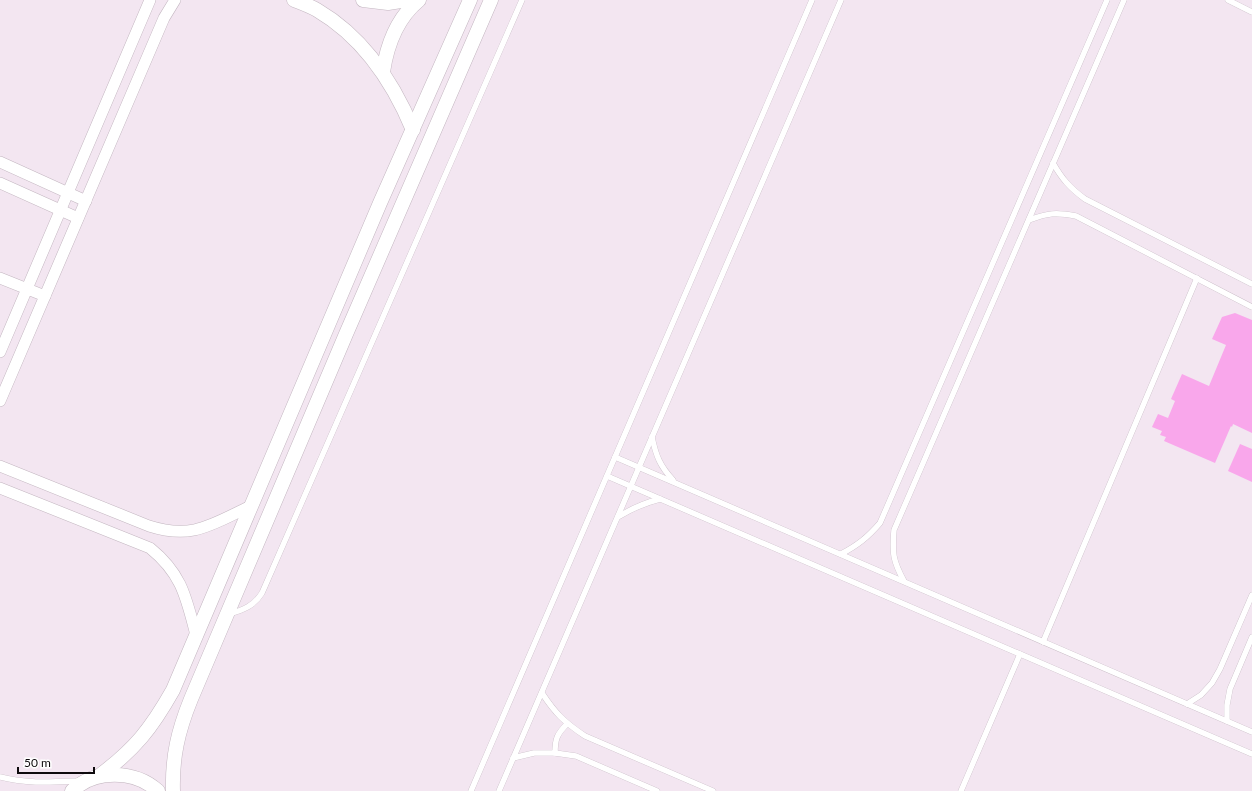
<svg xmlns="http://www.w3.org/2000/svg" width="1252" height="791" font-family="Lato,sans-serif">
	<rect width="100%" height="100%" fill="#f3e6f1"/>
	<g fill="#f9a7eb">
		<polygon points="1235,313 1252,320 1252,433 1233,424 1232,427 1231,426 1215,463 1164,441 1166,437 1160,435 1162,431 1152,427 1158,414 1168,418 1175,401 1171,399 1182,374 1209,386 1226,345 1212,339 1222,317"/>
		<polygon points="1240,444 1252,449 1252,482 1228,471"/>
	</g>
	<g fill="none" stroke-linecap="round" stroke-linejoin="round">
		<defs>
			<g id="service">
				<polyline points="1228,0 1252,12"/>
				<path d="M1053 163C1062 179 1070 188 1085 199L1252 284"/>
				<path d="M1029 220C1048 213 1056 212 1076 216L1252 307"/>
				<path d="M652 437C656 456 660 466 673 480"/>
				<polyline points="615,457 1252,732"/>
				<polyline points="607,476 1252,754"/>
				<path d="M618 517C631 509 644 503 660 499"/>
				<path d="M841 554C858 545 868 537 880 523L1107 0"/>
				<path d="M904 581C893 561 892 553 894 530L1124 0"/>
				<path d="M229 614C243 610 254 606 262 593L522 0"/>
				<polyline points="1043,642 1197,278"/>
				<path d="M542 693C555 713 564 722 585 736L713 791"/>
				<polyline points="1187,704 1201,695 1212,683 1220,669 1252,595"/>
				<polyline points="1227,721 1227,705 1230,689 1252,637"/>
				<path d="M555 753C555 739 557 734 567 724"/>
				<polyline points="513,758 534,753 555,753 576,756 657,791"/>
				<path d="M0 777C26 784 53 782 80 781"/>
				<polyline points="471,791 812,0"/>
				<polyline points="499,791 841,0"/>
				<polyline points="961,791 1020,654"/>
			</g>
			<g id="minor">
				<polyline points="0,162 86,201"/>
				<polyline points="0,183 78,218"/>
				<polyline points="0,278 45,296"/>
				<polyline points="0,352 150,0"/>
				<polyline points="0,401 164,18 175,0"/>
				<path d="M0 466 149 526C193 540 212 524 251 506"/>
				<path d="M0 488 150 548C182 574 186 597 196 635"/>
			</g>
			<g id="tertiary">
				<path d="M294 0C302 3 310 6 317 10 363 37 393 82 413 130"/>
				<polyline points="363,0 388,3 407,0"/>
				<path d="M383 72C387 45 397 18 419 0"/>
				<path d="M99 776C135 749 151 729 173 690L380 203 470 0"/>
				<path d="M72 791C95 769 135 770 158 791"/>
				<path d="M173 791C172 757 178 731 191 699L346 334 491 0"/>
			</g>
		</defs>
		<use href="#service" stroke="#c3b6c0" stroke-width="6"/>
		<use href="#minor" stroke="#c3b6c0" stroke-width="12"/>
		<use href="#tertiary" stroke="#c3b6c0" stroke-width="15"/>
		<use href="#service" stroke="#fff" stroke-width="5.5"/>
		<use href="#minor" stroke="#fff" stroke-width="11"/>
		<use href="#tertiary" stroke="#fff" stroke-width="14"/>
	</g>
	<path d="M18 767v6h76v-6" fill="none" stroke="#0e0a0d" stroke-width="2"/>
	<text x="24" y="767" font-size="12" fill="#0e0a0d" stroke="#ffffff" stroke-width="3" paint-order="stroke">50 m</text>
</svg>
